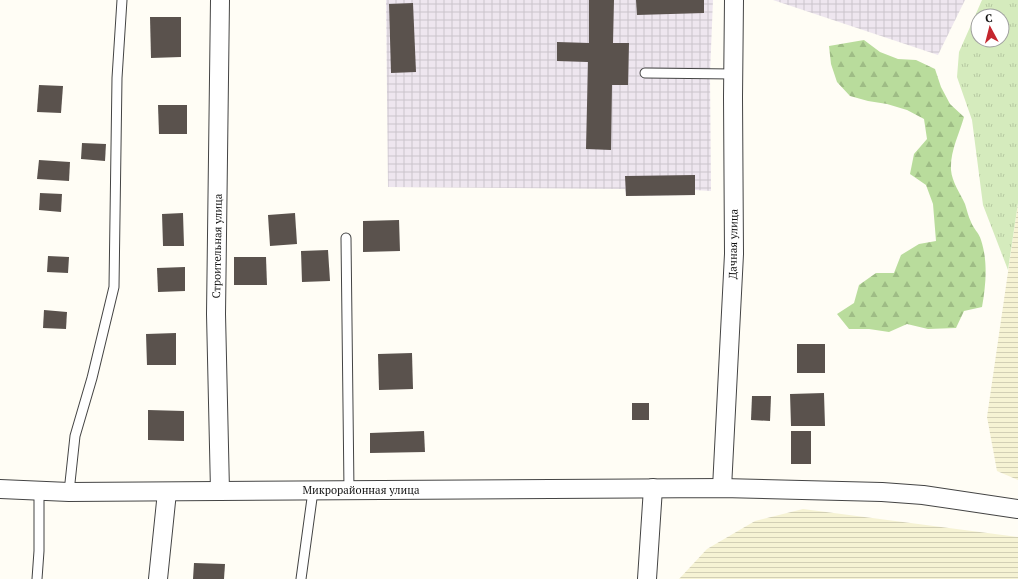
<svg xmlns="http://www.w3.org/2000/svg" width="1018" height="579" font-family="'PT Serif',serif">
	<defs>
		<pattern id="industrial-grid" width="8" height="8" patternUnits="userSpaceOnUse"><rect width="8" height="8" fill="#eee6ef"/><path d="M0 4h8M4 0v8" fill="none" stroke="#cbc4cc"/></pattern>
		<pattern id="farmland-rules" width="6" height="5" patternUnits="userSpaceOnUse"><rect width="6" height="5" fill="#f6f3d4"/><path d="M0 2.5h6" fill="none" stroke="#d2cfb5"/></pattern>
		<pattern id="grass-tufts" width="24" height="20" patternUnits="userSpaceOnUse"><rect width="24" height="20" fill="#d5ebbd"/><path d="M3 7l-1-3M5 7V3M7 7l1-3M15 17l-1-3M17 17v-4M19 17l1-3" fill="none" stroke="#b6c8a1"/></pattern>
		<pattern id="forest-firs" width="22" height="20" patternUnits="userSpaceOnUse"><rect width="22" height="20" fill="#b9dc9c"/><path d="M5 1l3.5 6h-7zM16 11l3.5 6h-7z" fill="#9ebc85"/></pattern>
	</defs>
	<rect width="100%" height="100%" fill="#fffdf5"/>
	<g fill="url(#industrial-grid)">
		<polygon points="386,0 713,0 710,73 711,191 695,190 695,195 626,196 625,189 388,187"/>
		<polygon points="773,0 965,0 938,55"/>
	</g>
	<g fill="url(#farmland-rules)">
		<polygon points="1018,203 1018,480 997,471 987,417"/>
		<polygon points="803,509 1018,537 1018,579 679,579 707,549 755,521"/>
	</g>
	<path fill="url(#grass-tufts)" fill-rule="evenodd" d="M982 0H1018V203L1008 270 983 205 972 120 957 77 959 52ZM978 16H1002V40H978Z"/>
	<path fill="url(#forest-firs)" d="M864 40 880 52 898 59 916 60 935 69 941 87 950 104 964 117C959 135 950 151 951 170 952 182 960 193 965 204 967 210 968 216 971 222 973 228 979 233 981 240 988 261 986 285 982 307L964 311 956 328 928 329 907 324 889 332 869 329H849L837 314 854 303 859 285 876 273H894L901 255 919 244 936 241 933 204 926 185 910 174 914 154 927 139 924 119 907 110 887 104 868 101 850 96 837 82 831 64 829 46Z"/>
	<g fill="#5a524d">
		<polygon points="589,0 614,0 613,43 629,43 628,85 612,85 611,150 586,149 588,62 557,61 557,42 589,43"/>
		<polygon points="636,0 704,0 704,13 637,15"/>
		<polygon points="413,3 416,72 391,73 389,4"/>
		<polygon points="150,17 181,17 181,57 151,58"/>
		<polygon points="39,85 63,86 61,113 37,112"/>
		<polygon points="158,105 187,105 187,134 159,134"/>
		<polygon points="82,143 106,144 105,161 81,159"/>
		<polygon points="39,160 70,162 69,181 37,179"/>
		<polygon points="695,175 695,195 626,196 625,176"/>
		<polygon points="40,193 62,194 61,212 39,210"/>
		<polygon points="183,213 184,246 163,246 162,214"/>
		<polygon points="295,213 297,244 270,246 268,215"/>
		<polygon points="399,220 400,251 363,252 363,221"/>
		<polygon points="328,250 330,281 302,282 301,251"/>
		<polygon points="48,256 69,257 68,273 47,272"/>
		<polygon points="234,257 266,257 267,285 234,285"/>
		<polygon points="185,267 185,291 158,292 157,268"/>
		<polygon points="44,310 67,312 66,329 43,328"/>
		<polygon points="176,333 176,365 147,365 146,334"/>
		<rect x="797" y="344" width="28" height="29"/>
		<polygon points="412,353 413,389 379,390 378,354"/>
		<polygon points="824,393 825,426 791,426 790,394"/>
		<polygon points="752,396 771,396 770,421 751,420"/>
		<rect x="632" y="403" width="17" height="17"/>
		<polygon points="148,410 184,411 184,441 148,440"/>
		<polygon points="424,431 425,452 370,453 370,433"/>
		<rect x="791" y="431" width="20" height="33"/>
		<polygon points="194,563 225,564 224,579 193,579"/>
	</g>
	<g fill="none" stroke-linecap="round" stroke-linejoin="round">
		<defs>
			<g id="lane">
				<polyline points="645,73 733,74"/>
				<polyline points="346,238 349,490"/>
				<polyline points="69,492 75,436 92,378 114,287 117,78 122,0"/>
				<polyline points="37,579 39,551 39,491"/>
				<polyline points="301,579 313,491"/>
			</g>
			<g id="street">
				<polyline points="220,0 216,314 220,491"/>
				<polyline points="722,488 734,254 733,97 734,0"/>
				<polyline points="0,489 69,492 722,488 882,492 923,495 1018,509"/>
				<polyline points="158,579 167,492"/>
				<polyline points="647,579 653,488"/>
			</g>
		</defs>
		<use href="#lane" stroke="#444" stroke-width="11"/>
		<use href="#street" stroke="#444" stroke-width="20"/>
		<use href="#lane" stroke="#fff" stroke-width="9"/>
		<use href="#street" stroke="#fff" stroke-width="18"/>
	</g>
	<g text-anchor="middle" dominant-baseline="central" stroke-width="4" stroke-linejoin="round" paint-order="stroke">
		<g font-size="11" fill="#111" stroke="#fff">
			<text transform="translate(733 244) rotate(-89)">Дачная улица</text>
			<text transform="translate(217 246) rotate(-89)">Строительная улица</text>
			<text x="361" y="490">Микрорайонная улица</text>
		</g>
	</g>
	<g transform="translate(990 28) rotate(353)"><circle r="19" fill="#ffffff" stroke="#a0a0a0"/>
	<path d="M0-3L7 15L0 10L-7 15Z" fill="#c4262e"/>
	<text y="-6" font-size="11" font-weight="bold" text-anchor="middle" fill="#111111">С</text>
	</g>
</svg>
